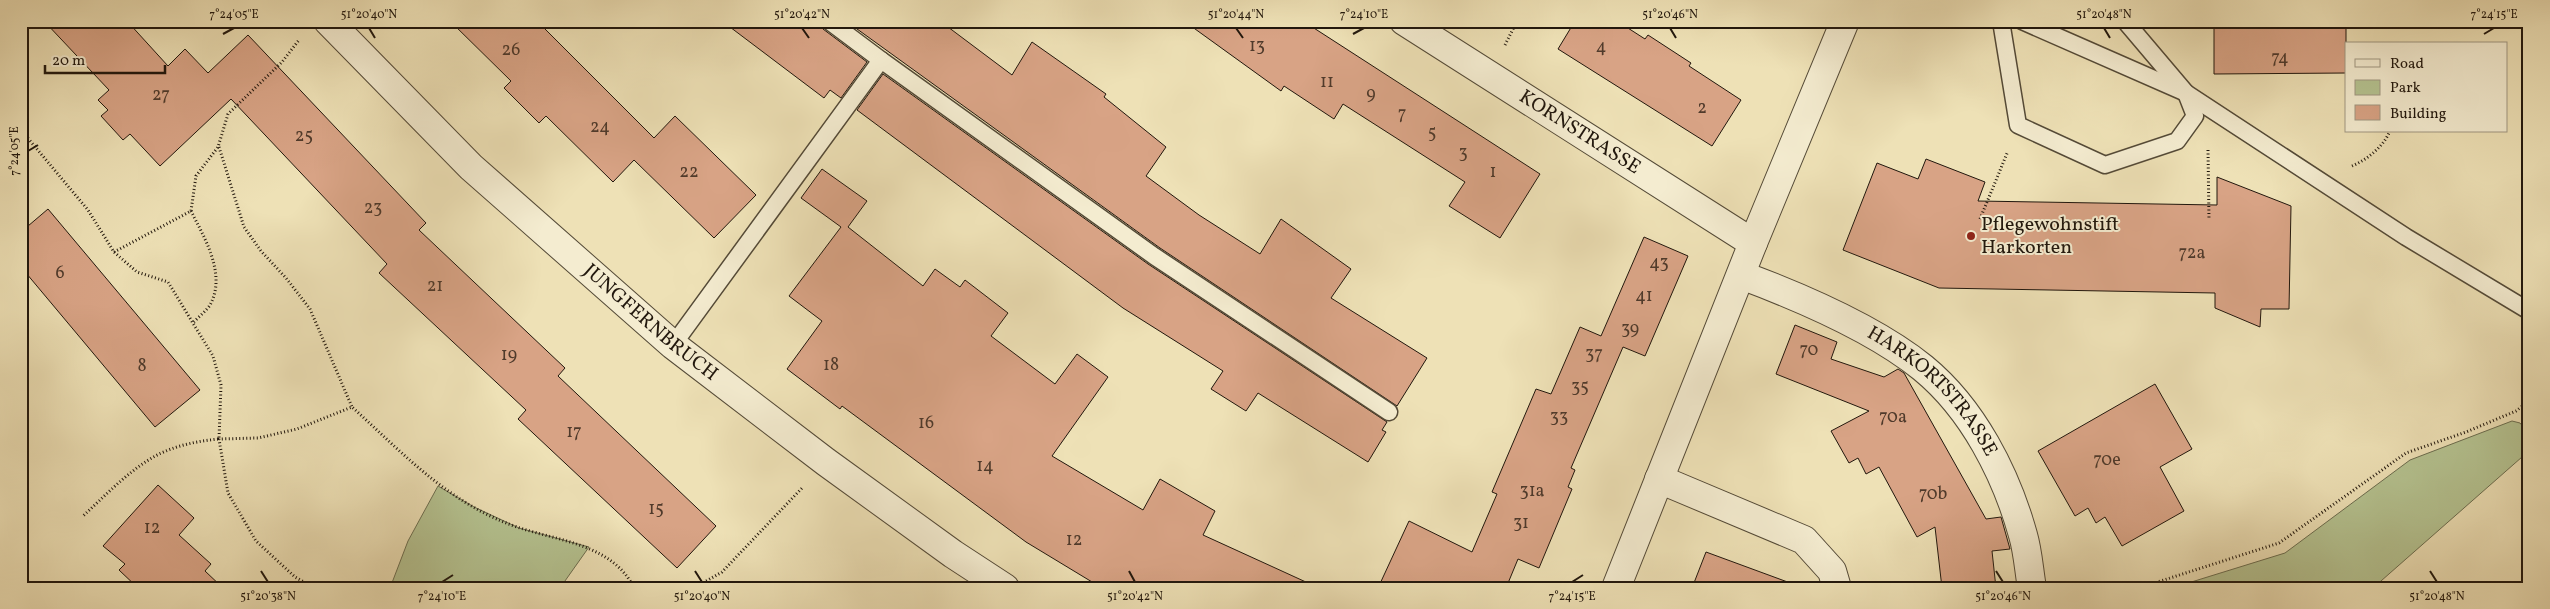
<svg xmlns="http://www.w3.org/2000/svg" width="2550" height="609" font-family="Vollkorn,serif">
	<rect width="100%" height="100%" fill="#eee1b6"/>
	<filter id="stains"><feTurbulence type="fractalNoise" baseFrequency=".004" numOctaves="4"/><feColorMatrix values="0 0 0 0 .2 0 0 0 0 .09 0 0 0 0 .02 0 0 0 .5 -.17"/></filter>
	<radialGradient id="worn" r=".72"><stop offset=".6" stop-color="#630" stop-opacity="0"/><stop offset="1" stop-color="#630" stop-opacity=".3"/></radialGradient>
	<g fill="#b5c391" stroke="#6b6d4f">
		<polygon points="2512,421 2520,423 2526,430 2522,457 2373,588 2172,588 2285,553 2410,460"/>
		<polygon points="438,486 474,507 519,528 589,547 560,588 390,588 408,541"/>
	</g>
	<g fill="#d8a385" stroke="#21170d">
		<polygon points="44,21 127,21 168,66 185,49 208,73 248,35 426,223 419,230 565,368 558,376 716,526 677,568 518,419 526,410 379,273 387,264 231,99 160,166 130,134 123,140 101,116 108,110 98,100 109,90"/>
		<polygon points="450,21 537,21 654,138 675,116 756,195 714,238 634,160 613,182 546,116 539,123 504,88 511,81"/>
		<polygon points="722,21 819,21 823,29 867,62 841,98 830,90 824,98"/>
		<polygon points="846,21 940,21 1012,75 1032,42 1106,94 1104,97 1166,147 1146,176 1199,215 1260,254 1281,219 1351,269 1331,298 1427,358 1397,406 1160,248"/>
		<polygon points="1184,21 1303,21 1540,174 1500,238 1449,206 1465,182 1343,104 1334,119 1284,86 1281,91"/>
		<polygon points="1575,21 1617,21 1645,39 1648,35 1691,63 1689,66 1741,100 1712,146 1558,49"/>
		<polygon points="2214,21 2346,21 2346,73 2214,74"/>
		<polygon points="883,74 1148,264 1387,422 1382,430 1386,432 1368,462 1258,393 1246,411 1211,389 1223,371 1123,308 857,110"/>
		<polygon points="1926,159 1985,182 1978,201 2217,205 2217,177 2291,206 2289,309 2261,309 2260,327 2215,308 2215,293 1939,288 1843,250 1877,163 1918,179"/>
		<polygon points="822,169 867,201 848,227 923,286 935,269 960,287 965,280 1008,313 991,336 1055,384 1077,354 1108,377 1052,456 1143,510 1160,479 1215,511 1203,535 1319,588 1102,588 1026,542 842,406 840,409 787,369 822,321 789,296 841,227 801,198"/>
		<polygon points="48,209 200,390 155,427 21,267 21,232"/>
		<polygon points="1644,237 1688,256 1645,356 1623,347 1571,468 1575,470 1568,487 1572,489 1539,568 1518,559 1506,588 1378,588 1409,521 1472,552 1497,494 1492,492 1536,389 1551,394 1580,327 1601,336"/>
		<polygon points="1795,325 1837,342 1831,359 1884,377 1898,369 1904,373 1986,519 2001,517 2010,549 1992,551 1996,588 1942,588 1935,527 1917,537 1879,467 1866,474 1858,458 1849,463 1831,431 1869,411 1776,374"/>
		<polygon points="2155,384 2192,449 2160,467 2184,511 2122,546 2105,517 2096,523 2088,508 2075,516 2038,451"/>
		<polygon points="158,485 194,518 179,535 211,564 205,571 223,588 138,588 119,570 125,564 103,546"/>
		<polygon points="1706,552 1793,584 1792,588 1692,588"/>
	</g>
	<g fill="none" stroke-linecap="round" stroke-linejoin="round">
		<defs>
			<g id="service">
				<polyline points="2001,21 2018,125 2105,165 2177,141 2195,116 2186,93 2125,21"/>
				<polyline points="2022,21 2186,93 2406,237 2529,311"/>
				<polyline points="881,60 1154,256 1389,412"/>
				<polyline points="673,345 881,60 829,21"/>
			</g>
			<g id="minor">
				<path id="s1" d="M328 21 471 167 673 345 826 462 953 554 1005 588"/>
				<path id="s2" d="M1404 21 1753 243"/>
				<path id="s3" d="M1741 275C1800 297 1875 329 1923 368 1973 409 2006 474 2023 535 2028 552 2029 571 2032 588"/>
				<polyline points="1659,479 1804,540 1832,571 1837,588"/>
				<polyline points="1616,588 1753,243 1845,21"/>
			</g>
		</defs>
		<use href="#service" stroke="#544a37" stroke-width="19"/>
		<use href="#minor" stroke="#544a37" stroke-width="30"/>
		<g stroke="#21170d" stroke-width="3" stroke-dasharray="1 2.5" stroke-linecap="butt">
			<polyline points="1505,45 1517,21"/>
			<path d="M21 130 88 210 114 252 137 272 168 282 213 356 221 385 219 439C198 441 178 445 159 454 130 469 106 495 83 516"/>
			<polyline points="219,147 244,227 261,251 286,278 310,309 352,407"/>
			<polyline points="2208,150 2209,220"/>
			<path d="M2352 166C2368 159 2383 147 2390 131"/>
			<path d="M191 211C204 237 226 273 211 303 208 310 198 317 193 323"/>
			<polyline points="1980,219 2008,151"/>
			<polyline points="114,252 191,211 196,176 218,147 228,114 282,62 299,40"/>
			<path d="M315 588 295 577 256 541 228 493 219 439 258 438 297 429 352 407C405 455 450 505 520 528 560 541 613 545 634 588"/>
			<polyline points="694,588 722,572 803,487"/>
			<polyline points="2139,588 2279,543 2406,453 2466,432 2516,411 2529,401"/>
		</g>
		<use href="#service" stroke="#f4ecd0" stroke-width="16"/>
		<use href="#minor" stroke="#f4ecd0" stroke-width="28"/>
	</g>
	<path fill="none" stroke="#21170d" stroke-width="2" d="M369 28 375 38M802 28 809 38M1236 28 1243 38M1670 28 1676 38M2104 28 2110 38M223 34 234 28M1353 34 1364 28M2484 34 2494 28M28 151 38 145M261 571 268 582M695 571 702 582M1129 571 1135 582M1996 571 2003 582M2430 571 2437 582M442 582 453 575M1572 582 1583 575"/>
	<circle fill="#8f2418" stroke="#f4ecd0" stroke-width="2" cx="1971" cy="236" r="5"/>
	<g text-anchor="middle" dominant-baseline="central" stroke-width="4" stroke-linejoin="round" paint-order="stroke">
		<g font-size="18" fill="#4f3a2b">
			<text x="1257" y="46">13</text>
			<text x="1601" y="47">4</text>
			<text x="511" y="50">26</text>
			<text x="2280" y="58">74</text>
			<text x="1327" y="82">11</text>
			<text x="1371" y="94">9</text>
			<text x="161" y="95">27</text>
			<text x="1702" y="108">2</text>
			<text x="1402" y="114">7</text>
			<text x="600" y="127">24</text>
			<text x="1432" y="133">5</text>
			<text x="304" y="136">25</text>
			<text x="1463" y="153">3</text>
			<text x="689" y="172">22</text>
			<text x="1493" y="172">1</text>
			<text x="373" y="208">23</text>
			<text x="2192" y="253">72a</text>
			<text x="1659" y="263">43</text>
			<text x="60" y="273">6</text>
			<text x="435" y="286">21</text>
			<text x="1644" y="296">41</text>
			<text x="1630" y="329">39</text>
			<text x="1809" y="350">70</text>
			<text x="1594" y="354">37</text>
			<text x="509" y="355">19</text>
			<text x="831" y="365">18</text>
			<text x="142" y="366">8</text>
			<text x="1580" y="387">35</text>
			<text x="1559" y="417">33</text>
			<text x="1893" y="417">70a</text>
			<text x="926" y="423">16</text>
			<text x="574" y="432">17</text>
			<text x="2107" y="460">70e</text>
			<text x="985" y="466">14</text>
			<text x="1532" y="491">31a</text>
			<text x="1933" y="494">70b</text>
			<text x="656" y="509">15</text>
			<text x="1521" y="523">31</text>
			<text x="152" y="528">12</text>
			<text x="1074" y="540">12</text>
		</g>
		<g font-size="20" fill="#21170d" stroke="#f4ecd0">
			<text stroke="none"><textPath href="#s2" startOffset="208">KORNSTRASSE</textPath></text>
			<text stroke="none"><textPath href="#s1" startOffset="442">JUNGFERNBRUCH</textPath></text>
			<text stroke="none"><textPath href="#s3" startOffset="228">HARKORTSTRASSE</textPath></text>
		</g>
		<g font-size="20" fill="#21170d" stroke="#f4ecd0" text-anchor="start">
			<text x="1981" y="225">Pflegewohnstift<tspan x="1981" dy="23">Harkorten</tspan></text>
		</g>
	</g>
	<rect width="2550" height="609" fill="none" stroke="#eee1b6" stroke-width="55"/>
	<rect x="2345" y="42" width="162" height="90" fill="#f4ecd0" stroke="#a09782"/>
	<rect x="2355" y="59" width="25" height="8" fill="#f4ecd0" stroke="#a09782"/>
	<text x="2390" y="68" font-size="15" fill="#21170d">Road</text>
	<rect x="2355" y="80" width="25" height="15" fill="#b5c391" stroke="#a09782"/>
	<text x="2390" y="92" font-size="15" fill="#21170d">Park</text>
	<rect x="2355" y="105" width="25" height="15" fill="#d8a385" stroke="#a09782"/>
	<text x="2390" y="118" font-size="15" fill="#21170d">Building</text>
	<path d="M45 65v8h120v-8" fill="none" stroke="#21170d" stroke-width="2.5"/>
	<text x="52" y="65" font-size="15" fill="#21170d" stroke="#f4ecd0" stroke-width="4" paint-order="stroke">20 m</text>
	<rect x="28" y="28" width="2494" height="554" fill="none" stroke="#21170d" stroke-width="2"/>
	<g font-size="12" text-anchor="middle" fill="#21170d">
		<text x="234" y="18">7°24'05"E</text>
		<text x="369" y="18">51°20'40"N</text>
		<text x="802" y="18">51°20'42"N</text>
		<text x="1236" y="18">51°20'44"N</text>
		<text x="1364" y="18">7°24'10"E</text>
		<text x="1670" y="18">51°20'46"N</text>
		<text x="2104" y="18">51°20'48"N</text>
		<text x="2494" y="18">7°24'15"E</text>
		<text transform="translate(14 151) rotate(-90)" y="4">7°24'05"E</text>
		<text x="268" y="600">51°20'38"N</text>
		<text x="442" y="600">7°24'10"E</text>
		<text x="702" y="600">51°20'40"N</text>
		<text x="1135" y="600">51°20'42"N</text>
		<text x="1572" y="600">7°24'15"E</text>
		<text x="2003" y="600">51°20'46"N</text>
		<text x="2437" y="600">51°20'48"N</text>
	</g>
	<rect width="100%" height="100%" filter="url(#stains)"/>
	<rect width="100%" height="100%" fill="url(#worn)"/>
</svg>
